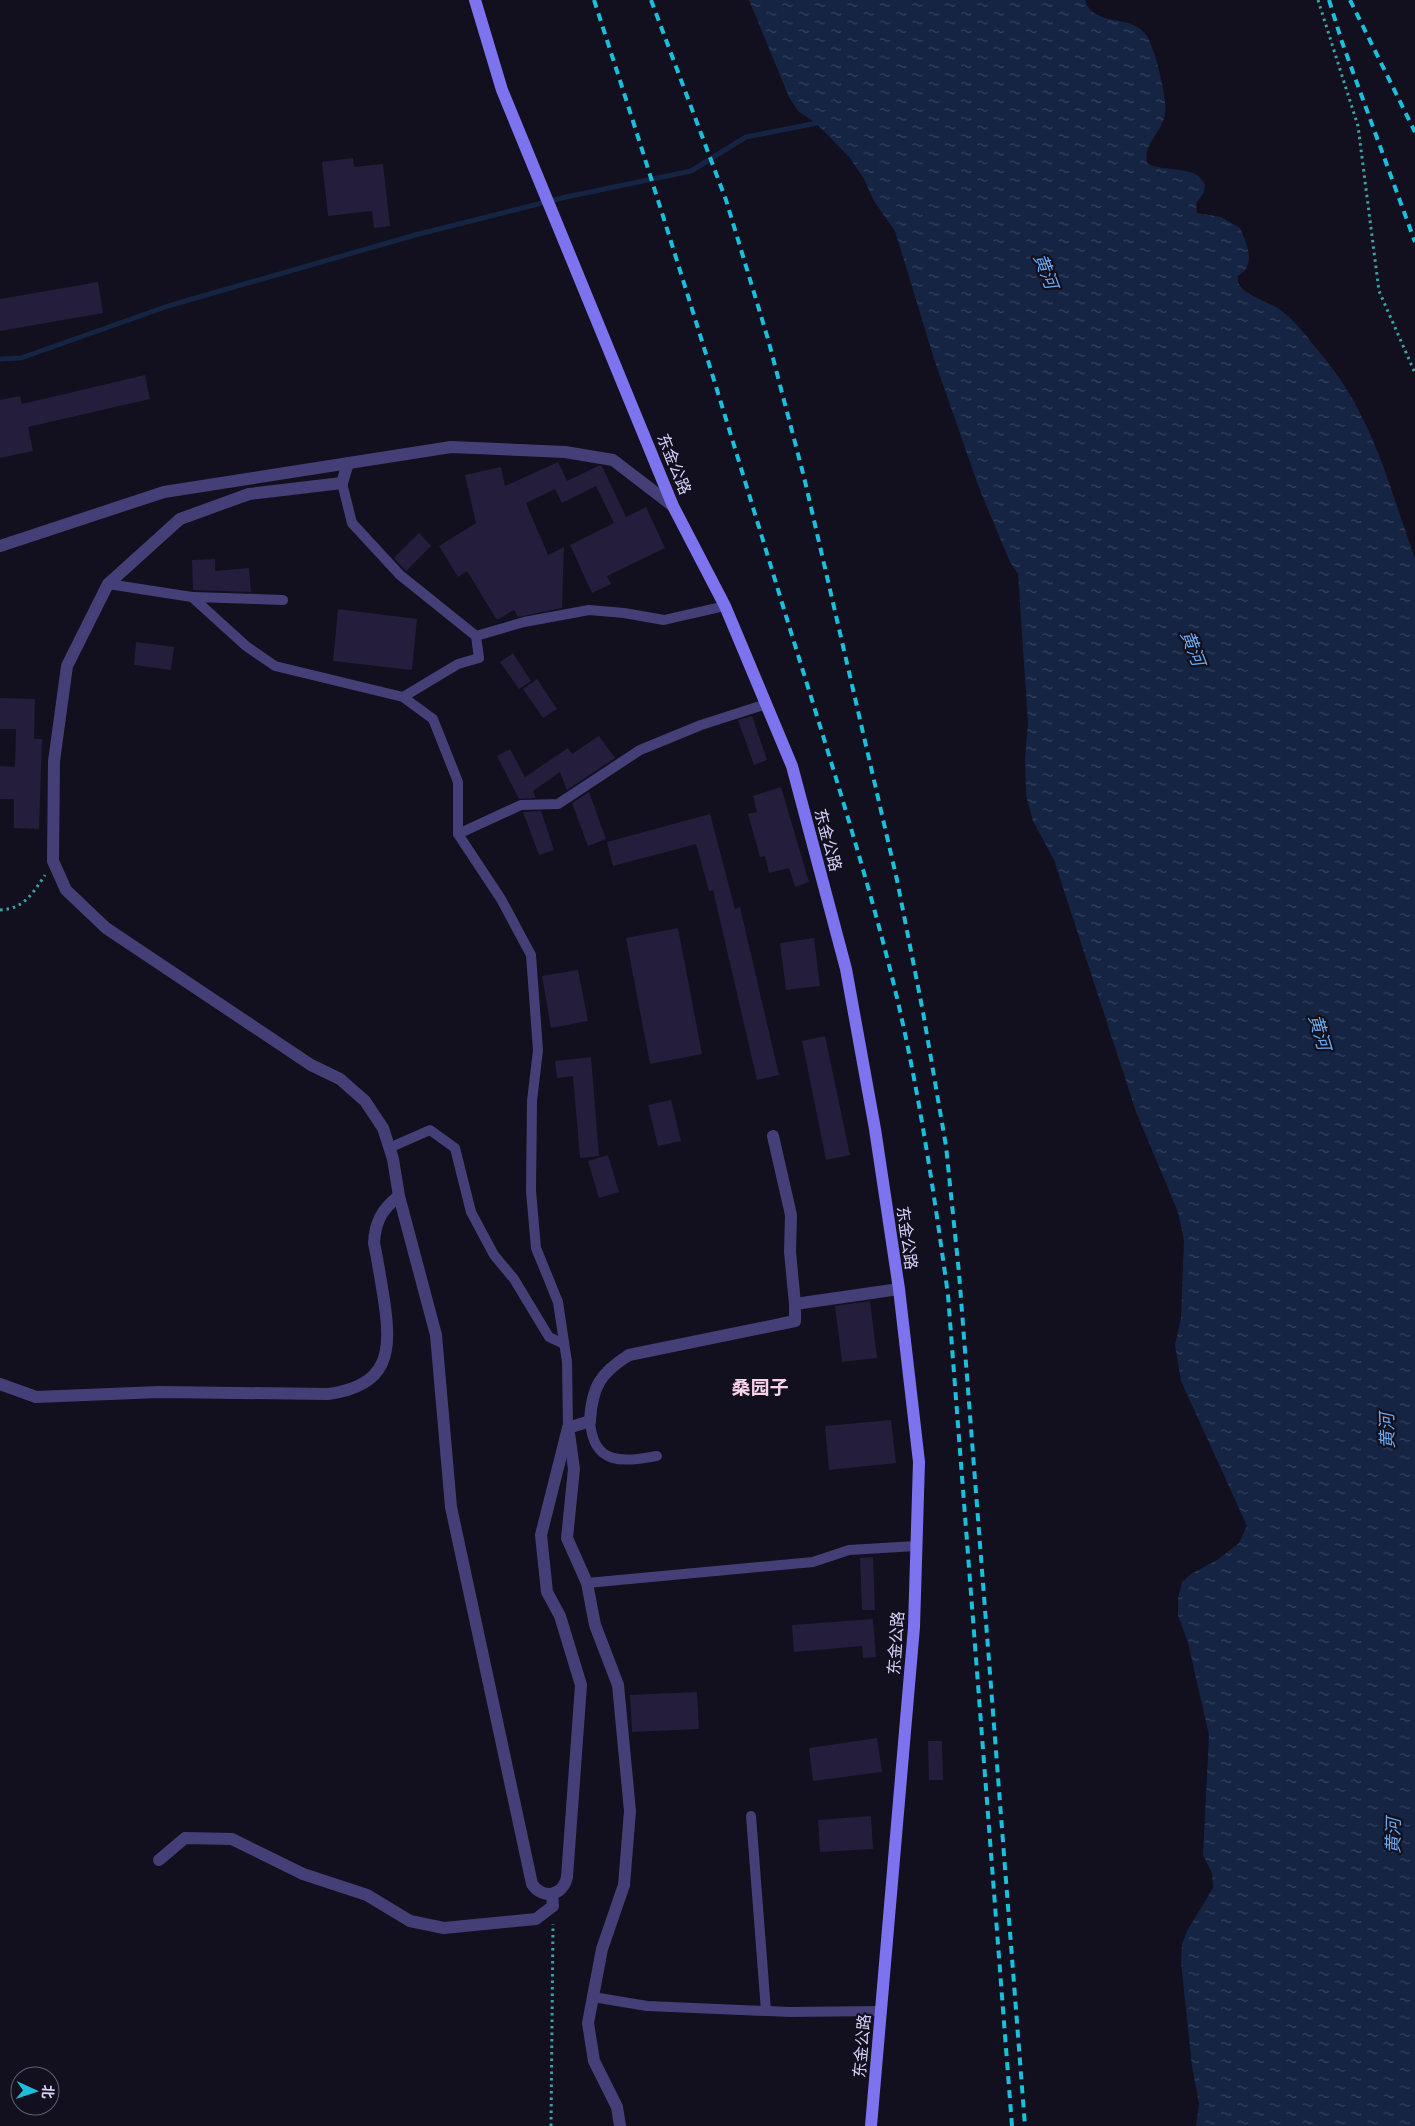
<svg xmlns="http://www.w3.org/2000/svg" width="1415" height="2126" font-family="'Space Grotesk','Noto Sans SC',sans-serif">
	<defs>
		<pattern id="water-ripples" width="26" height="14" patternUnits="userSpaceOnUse" patternTransform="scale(1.25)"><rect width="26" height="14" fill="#142442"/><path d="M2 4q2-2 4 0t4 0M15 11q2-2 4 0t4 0" fill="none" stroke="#35435e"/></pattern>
	</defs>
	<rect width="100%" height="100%" fill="#120f1e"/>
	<path fill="url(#water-ripples)" d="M749 0H1085C1094 29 1131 12 1147 36 1155 49 1168 100 1165 114 1162 133 1143 143 1147 163 1162 173 1198 164 1205 185L1204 192 1196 204 1197 213 1221 217 1240 228C1247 245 1257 264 1238 276V283C1246 297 1269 301 1282 311 1297 323 1312 343 1325 359 1374 419 1389 487 1415 558V2126H1196L1199 2104 1192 2066 1181 1962 1182 1944 1187 1931 1213 1888 1212 1873 1203 1855 1209 1735 1188 1643 1178 1615V1598L1182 1582 1191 1574 1217 1560 1239 1543 1247 1526 1181 1381 1175 1345 1181 1318 1184 1240 1178 1212 1136 1112 1054 860 1033 821 1026 795 1025 757 1028 723 1018 574 1010 562 979 488 935 362 895 231 874 201 864 179 850 158 816 123 798 111 789 97Z"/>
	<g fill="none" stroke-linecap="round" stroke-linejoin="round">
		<polyline stroke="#142442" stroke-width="5" points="0,359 21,358 168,306 415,235 566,197 691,171 746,137 822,122"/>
	</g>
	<g fill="#251d3c">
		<polygon points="353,158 354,167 383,164 390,226 374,228 372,211 328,216 322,162"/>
		<polygon points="98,282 103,313 0,331 0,299"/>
		<polygon points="145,375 150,399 28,427 33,451 0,458 0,400 20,396 22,404"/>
		<polygon points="558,462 567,481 598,466 602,466 626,517 646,507 665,548 607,576 611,584 592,593 570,545 614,523 596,486 562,503 555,489 526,503 548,555 564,547 562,608 518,617 514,610 497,620 467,571 458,577 439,546 476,523 465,475 501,467 505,486"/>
		<polygon points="419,533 431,546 406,571 394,558"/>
		<polygon points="215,559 215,571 249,568 251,592 193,590 192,560"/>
		<polygon points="338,609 417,619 412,670 333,661"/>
		<polygon points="136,642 174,647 171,670 134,665"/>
		<polygon points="513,653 531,681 519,689 500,662"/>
		<polygon points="537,679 557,709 543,718 523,689"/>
		<polygon points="0,698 35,699 34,739 42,739 39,829 14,828 14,799 0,799 0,766 15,767 16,729 0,729"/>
		<polygon points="752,716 767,760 754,765 738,720"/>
		<polygon points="599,736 615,758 567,790 560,772 533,791 536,798 519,799 497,756 510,749 525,777 568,748 572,754"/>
		<polygon points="781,787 809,882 795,887 789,868 769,873 765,856 760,857 748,814 757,812 753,796"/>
		<polygon points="589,792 606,839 588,846 572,803"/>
		<polygon points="541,811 554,850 539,855 523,812"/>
		<polygon points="710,814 735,909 740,907 779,1075 757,1080 713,890 709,891 696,844 613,866 607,842"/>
		<polygon points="678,928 702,1054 650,1064 626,938"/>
		<polygon points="814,938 820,986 786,990 780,943"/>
		<polygon points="578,970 588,1021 551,1028 542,976"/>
		<polygon points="825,1036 850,1155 826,1160 802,1041"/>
		<polygon points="591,1057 599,1156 580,1158 573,1076 557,1078 555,1061"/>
		<polygon points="671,1100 681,1141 658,1146 648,1105"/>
		<polygon points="608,1155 619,1192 599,1198 588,1161"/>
		<polygon points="870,1301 877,1358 842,1362 835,1306"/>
		<polygon points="891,1420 896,1463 829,1470 825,1426"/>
		<polygon points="873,1557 875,1610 862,1610 860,1558"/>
		<polygon points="873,1619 876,1657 863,1658 862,1646 794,1652 792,1625"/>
		<polygon points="697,1692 699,1729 632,1732 630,1695"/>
		<polygon points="877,1738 882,1772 813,1781 809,1748"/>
		<polygon points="928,1741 942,1741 943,1780 929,1780"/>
		<polygon points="871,1816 873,1849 820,1852 818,1820"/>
	</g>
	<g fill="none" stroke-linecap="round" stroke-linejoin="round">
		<g stroke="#3ba3a2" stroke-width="3" stroke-dasharray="2.5 4" stroke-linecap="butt">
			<polyline points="1318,0 1358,126 1379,291 1415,373"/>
			<path d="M0 910C24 909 33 893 45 875"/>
			<polyline points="551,2126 553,1924"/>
		</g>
		<g stroke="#443f77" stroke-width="10">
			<polyline points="342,483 352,523 400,575 476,636 479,658 458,664 403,697"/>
			<polyline points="108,584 192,597 246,646 275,666 403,697 433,719 458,782 458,834 501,899 531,955 538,1050 532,1101 531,1191 536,1248 558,1302 567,1362 568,1428"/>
			<polyline points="192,597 283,600"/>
			<polyline points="476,636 524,622 589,610 624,613 664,620 725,606"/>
			<polyline points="458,834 521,805 558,804 640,750 701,725 766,704"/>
			<polyline points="389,1148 430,1130 455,1148 471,1212 494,1255 514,1279 549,1337 564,1344"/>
			<path d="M590 1421C593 1466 623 1462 657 1456"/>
			<polyline points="587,1583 813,1562 849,1550 916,1546"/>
			<polyline points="751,1816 766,2011"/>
			<polyline points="593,1997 647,2006 790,2012 881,2011"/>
		</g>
		<g stroke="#443f77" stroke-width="12">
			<path d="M348 463 342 483 249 494 180 519 108 584 67 666 54 761 53 861 66 890 106 928 311 1065 340 1079 365 1101 383 1128 393 1159 399 1196 436 1335 451 1507 532 1884C543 1900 563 1896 567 1877L581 1685 560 1616 547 1592 541 1535 568 1428"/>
			<polyline points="0,546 164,492 451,447 565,452 613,460 673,506"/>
			<polyline points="773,1136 791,1215 790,1252 795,1304"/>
			<path d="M0 1384 36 1397 159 1392 328 1394C389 1386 392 1352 384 1300 381 1281 378 1262 374 1243 375 1222 382 1209 399 1196"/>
			<path d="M568 1428 590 1421C592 1387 600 1373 629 1355L795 1321V1304L899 1289"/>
			<polyline points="569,1433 574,1469 567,1538 587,1583 595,1625 618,1685 630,1811 624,1885 602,1949 588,2023 594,2061 617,2107 620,2126"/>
			<polyline points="159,1860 185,1838 232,1839 303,1874 367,1895 410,1921 444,1928 536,1919 553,1906 552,1894"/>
		</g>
		<polyline stroke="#7d73ee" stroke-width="12" points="475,0 502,90 673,506 725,606 792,766 846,969 875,1129 899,1289 919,1462 914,1627 871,2126"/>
		<g stroke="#1bbfdc" stroke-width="4" stroke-dasharray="8 6" stroke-linecap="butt">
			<path d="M594 0C658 197 719 395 779 593 817 718 858 843 890 969 917 1076 933 1186 948 1295L1012 2126"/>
			<polyline points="651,0 726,200 768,339 804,477 897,880 923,1012 946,1146 959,1273 1025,2126"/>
			<polyline points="1329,0 1342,42 1415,242"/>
			<polyline points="1350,0 1415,132"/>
		</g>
	</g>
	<g text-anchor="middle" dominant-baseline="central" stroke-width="4.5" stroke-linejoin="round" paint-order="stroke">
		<g font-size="16" fill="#d8d1f9" stroke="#120f1e">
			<text transform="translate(674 464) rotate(68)">东金公路</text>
			<text transform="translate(828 840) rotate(75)">东金公路</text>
			<text transform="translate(907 1238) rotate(82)">东金公路</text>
			<text transform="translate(896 1643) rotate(-86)">东金公路</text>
			<text transform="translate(862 2046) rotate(-85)">东金公路</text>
		</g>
		<g font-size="18" font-style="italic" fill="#6baaed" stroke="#120f1e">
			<text transform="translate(1046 271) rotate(69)">黄河</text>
			<text transform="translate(1193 648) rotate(69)">黄河</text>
			<text transform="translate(1320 1032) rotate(74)">黄河</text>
			<text transform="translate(1387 1431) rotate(-92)">黄河</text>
			<text transform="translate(1393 1836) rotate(-89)">黄河</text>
		</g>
		<g font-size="19" font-weight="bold" fill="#fad3e9" stroke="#120f1e">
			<text x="760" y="1387">桑园子</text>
		</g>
	</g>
	<g transform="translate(35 2091) rotate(93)"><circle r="24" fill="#120f1e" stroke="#615d76"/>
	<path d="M0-4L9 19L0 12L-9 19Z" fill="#1bbfdc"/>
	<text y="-8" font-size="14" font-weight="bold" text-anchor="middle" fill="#d8d1f9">北</text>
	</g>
</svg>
